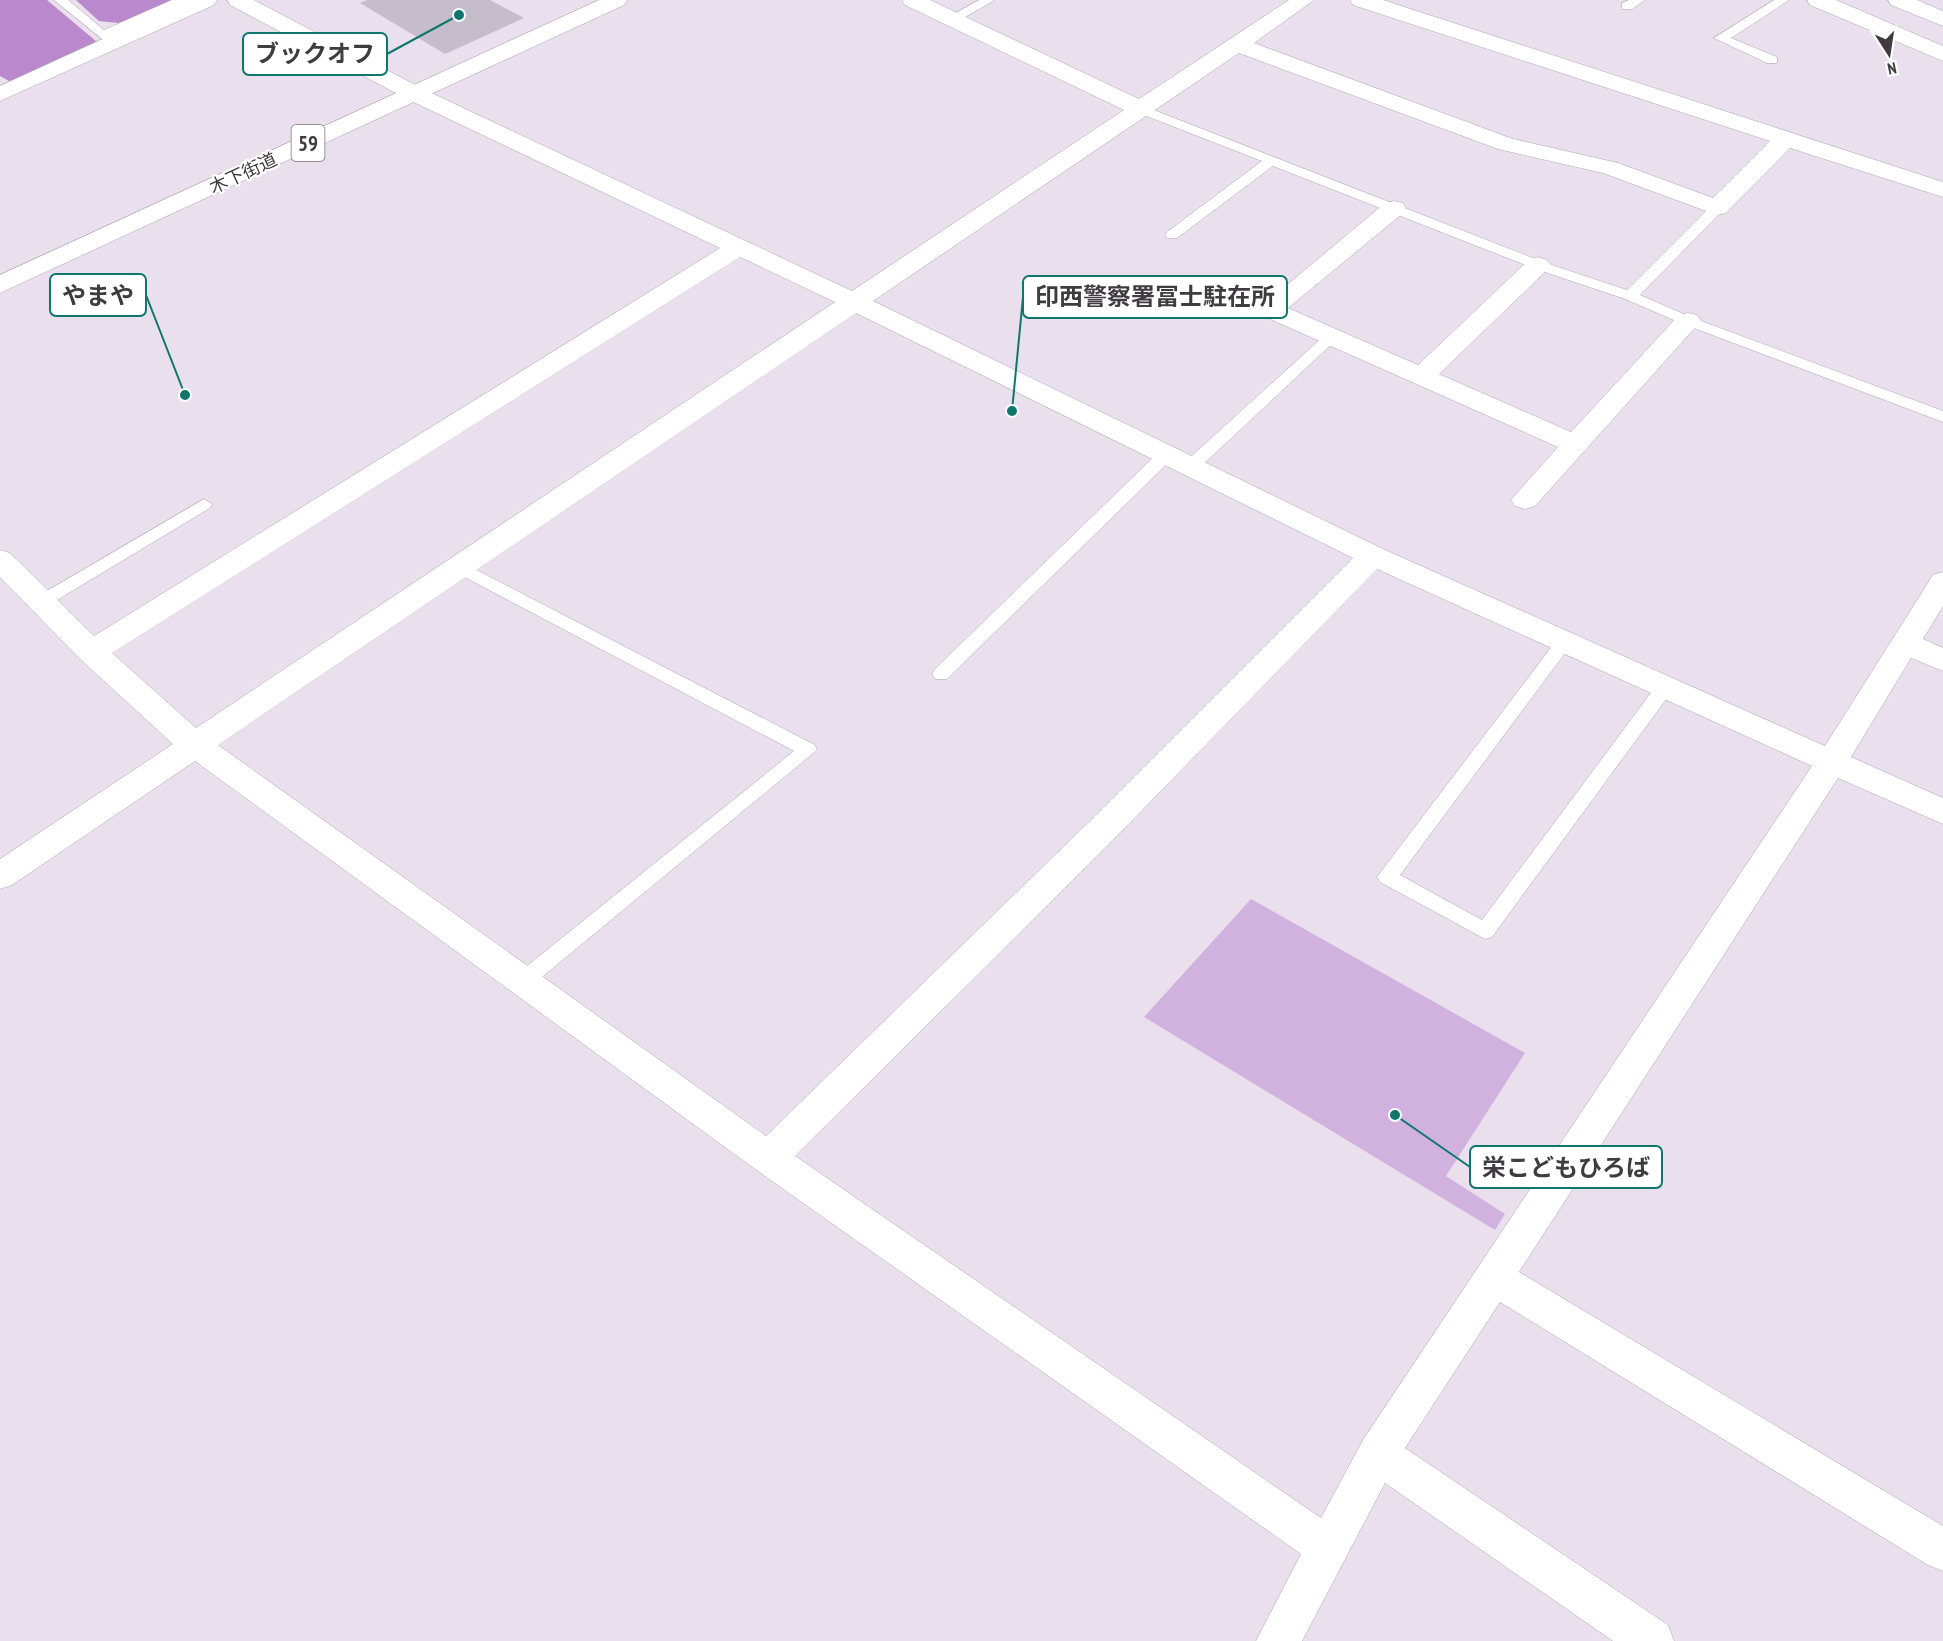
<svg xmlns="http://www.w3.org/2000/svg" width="1943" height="1641" font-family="'PT Sans Narrow','Noto Sans JP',sans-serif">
	<rect width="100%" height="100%" fill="#e9dfed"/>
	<polygon fill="#d1b2df" points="1251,899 1525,1053 1446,1176 1505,1214 1495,1230 1144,1017"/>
	<g fill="#b988cd">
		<polygon points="0,0 47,0 97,42 11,82 0,76"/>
		<polygon points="76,0 172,0 119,23 99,21"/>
	</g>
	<polygon fill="#c6bdcb" points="367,0 490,0 524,18 445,54 360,3"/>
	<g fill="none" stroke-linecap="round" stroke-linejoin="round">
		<defs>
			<g id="service">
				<polygon points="54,0 68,0 104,30 172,0 189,0 111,36 119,43 112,47"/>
				<polygon points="979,0 995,0 958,21 953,22 947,18"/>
				<polygon points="1629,0 1645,0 1632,9 1622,9 1622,3"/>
				<polygon points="1774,0 1789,0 1731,38 1777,57 1777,63 1767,63 1714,38"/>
				<polygon points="1141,105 1543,262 1627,290 1712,205 1722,205 1724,208 1722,211 1640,295 1693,318 1943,411 1943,422 1683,324 1625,299 1533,268 1273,166 1177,238 1167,238 1165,235 1167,232 1262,161 1136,112 1136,106"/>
				<polygon points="1330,333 1338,338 1335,341 1197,470 1185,470 1183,466 1185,462 1325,335"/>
				<polygon points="1167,449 1173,450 1175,454 1173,458 947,679 935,679 932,674 935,669 1161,450"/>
				<polygon points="204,499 212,504 210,508 47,606 35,606 32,602 35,598"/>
				<polygon points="459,561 815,745 817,750 531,986 524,988 517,986 514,980 517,974 794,751 453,571 450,567"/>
				<polygon points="1565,635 1571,637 1574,641 1571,645 1400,875 1482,920 1659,682 1673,682 1675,687 1492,937 1485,939 1380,882 1377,877 1559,637"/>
			</g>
			<g id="minor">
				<polygon points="188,0 217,0 214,5 0,101 0,86"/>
				<path d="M227 0H254L423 89 852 291 1124 110 905 5 902 0H930L1139 99 1289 0H1314L1254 43 1513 139 1618 163 1713 198 1770 141 1353 5 1350 0H1383L1943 182V197L1790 148 1726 213 1717 215 1603 173 1498 149 1239 53 873 301 1383 549 1825 746 1933 575 1943 572V606L1923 639 1943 648V671L1911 658 1851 757 1943 798V824L1838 778 1519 1272 1943 1526V1571L1928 1565 1500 1302 1405 1448 1668 1625 1674 1641H1613L1385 1483 1302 1641H1256L1301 1554 755 1169 195 761 12 885 0 889V859L173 744 80 659 0 577V550L10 553 94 636 720 248 407 99 230 5ZM740 257 835 302 196 728 112 653ZM856 313 1353 558 1087 824 766 1136 218 745ZM1377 569 1812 766 1363 1440 1321 1518 795 1156 1111 842Z"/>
				<polygon points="1807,0 1836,0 1943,46 1943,61 1810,5"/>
				<polygon points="1888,0 1917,0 1943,11 1943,26 1891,5"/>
				<polygon points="1394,201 1403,203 1406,208 1403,213 1288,308 1418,365 1529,260 1538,257 1547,260 1551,265 1547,270 1439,374 1571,432 1679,315 1688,313 1697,315 1701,321 1535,506 1525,509 1515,506 1511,500 1558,447 1261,315 1257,310 1385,203"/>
			</g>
			<polygon id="primary" points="599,0 627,0 624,5 0,293 0,275"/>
		</defs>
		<use href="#service" stroke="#afa5b3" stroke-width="1"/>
		<use href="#minor" stroke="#afa5b3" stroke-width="1"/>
		<use href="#primary" stroke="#afa5b3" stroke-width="1"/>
		<use href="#service" fill="#fff" fill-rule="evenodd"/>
		<use href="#minor" fill="#fff" fill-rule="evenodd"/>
		<use href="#primary" fill="#fff" fill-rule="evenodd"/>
	</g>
	<g text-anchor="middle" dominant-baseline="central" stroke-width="4.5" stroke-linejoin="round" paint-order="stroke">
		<g font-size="18" fill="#3f3b41" stroke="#fff">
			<text transform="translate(243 173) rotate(-25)">木下街道</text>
		</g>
		<rect fill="#fff" stroke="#79767a" stroke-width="1.5" x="291.5" y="125" width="33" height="36" rx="4.5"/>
		<g font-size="21" font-weight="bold" fill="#3f3b41">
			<text x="308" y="143">59</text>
		</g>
	</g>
	<path fill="none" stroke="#0f766e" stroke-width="2" d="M459 15L387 54M185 395L146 295M1012 411L1023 297M1395 1115L1470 1167"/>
	<g fill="#0f766e" stroke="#fff" stroke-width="2">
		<circle cx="459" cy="15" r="6"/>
		<circle cx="185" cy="395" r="6"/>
		<circle cx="1012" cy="411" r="6"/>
		<circle cx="1395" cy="1115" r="6"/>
	</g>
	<g fill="#fff" stroke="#0f766e" stroke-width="2">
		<rect x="243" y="33" width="144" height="42" rx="6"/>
		<rect x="50" y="274" width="96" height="42" rx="6"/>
		<rect x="1023" y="276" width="264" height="42" rx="6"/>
		<rect x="1470" y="1146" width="192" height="42" rx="6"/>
	</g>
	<g font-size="24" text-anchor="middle" font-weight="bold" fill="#3f3b41">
		<text x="315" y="62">ブックオフ</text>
		<text x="98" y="304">やまや</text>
		<text x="1155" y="305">印西警察署冨士駐在所</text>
		<text x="1566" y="1176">栄こどもひろば</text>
	</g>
	<g transform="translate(1889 54) rotate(168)" stroke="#ffffff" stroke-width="4.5" paint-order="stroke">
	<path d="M0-4.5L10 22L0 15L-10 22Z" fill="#3f3b41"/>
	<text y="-9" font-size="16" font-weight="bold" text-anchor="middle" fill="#3f3b41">N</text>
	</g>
</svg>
